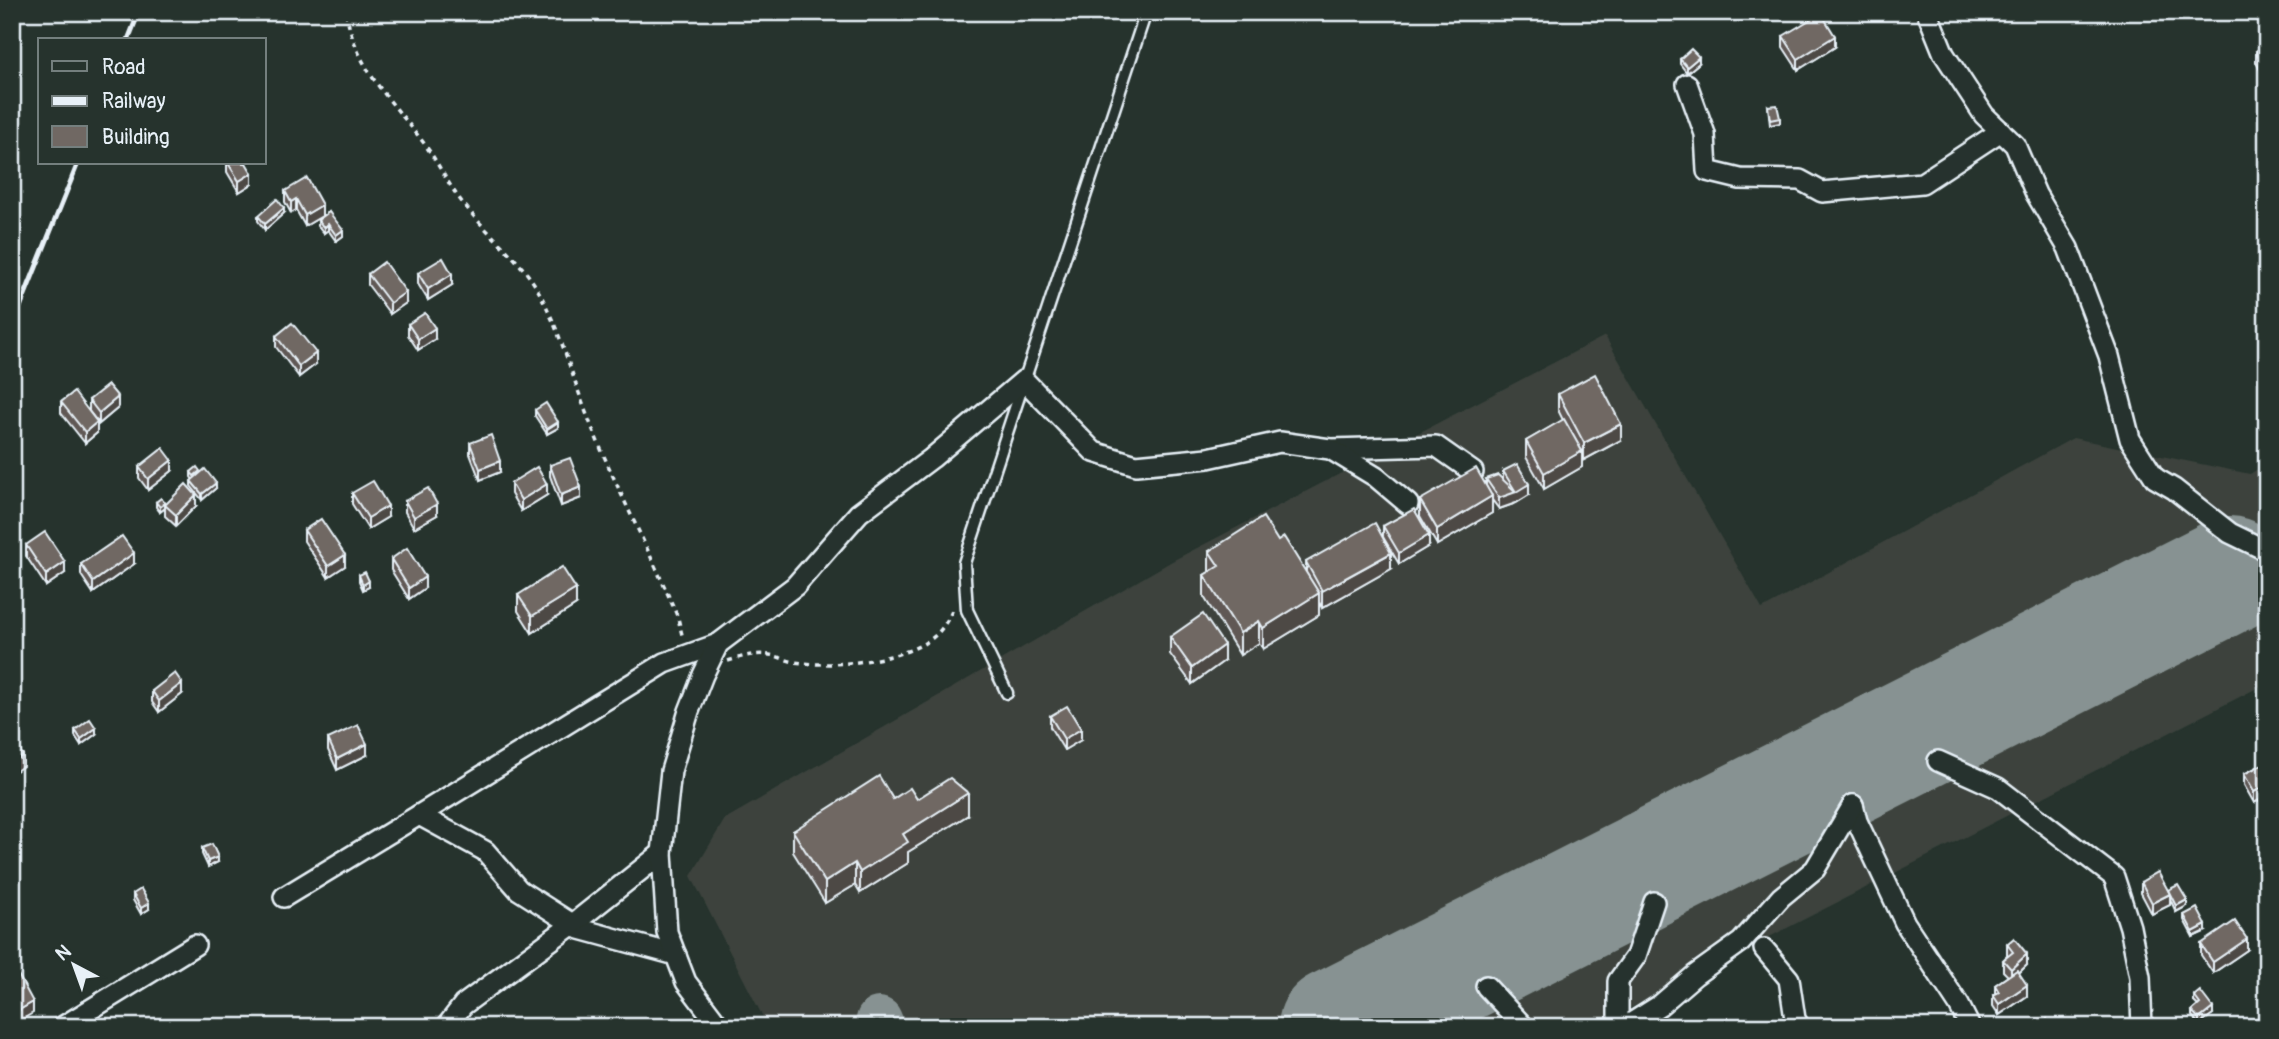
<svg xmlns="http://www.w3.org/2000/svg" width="2279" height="1039" font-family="Pangolin,sans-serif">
	<rect width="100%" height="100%" fill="#26332d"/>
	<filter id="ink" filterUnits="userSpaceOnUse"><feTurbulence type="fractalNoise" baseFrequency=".0143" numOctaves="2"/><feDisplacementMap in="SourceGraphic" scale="14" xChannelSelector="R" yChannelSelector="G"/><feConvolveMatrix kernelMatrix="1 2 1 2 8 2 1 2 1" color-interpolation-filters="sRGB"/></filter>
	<g filter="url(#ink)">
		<polygon fill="#3c433d" points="1605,336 1762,609 2073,438 2250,474 2267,463 2267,683 1593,1027 768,1027 691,876 725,819 1174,560"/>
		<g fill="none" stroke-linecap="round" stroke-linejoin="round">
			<polyline stroke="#879292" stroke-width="46" points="879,1020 882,1027"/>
			<polyline stroke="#879292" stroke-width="116" points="1336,1027 2230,574"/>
			<defs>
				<polyline id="lane" points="1007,693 967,610 964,563 1146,12"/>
				<g id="street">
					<polyline points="1927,12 1944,54 1984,115 2015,145 2036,194 2068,248 2109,356 2130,439 2155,478 2174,489 2230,533 2267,551"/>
					<polyline points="1687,84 1705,134 1707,171 1740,179 1800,180 1822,192 1922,183 2001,131"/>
					<polyline points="1331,449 1436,446 1473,472"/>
					<polyline points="1938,761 1998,788 2114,877 2130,927 2140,977 2142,1027"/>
					<polyline points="1853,805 1857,821 1905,923 1959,1005 1970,1027"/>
					<polyline points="419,815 665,663 718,644"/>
					<polyline points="284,897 419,815 485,851 519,890 580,929 676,955"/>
					<polyline points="1764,949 1789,979 1795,1019 1800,1027"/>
					<polyline points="1486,986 1524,1027"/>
					<polyline points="62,1027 195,945"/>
					<polyline points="446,1027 463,1005 573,924 662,853"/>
					<polyline points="720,1027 686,982 667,932 662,853 671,771 689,711 703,675 718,644 795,586 859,513 932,458 1024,380 1094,452 1136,465 1208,458 1280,442 1330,449 1376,477 1408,504"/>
					<polyline points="1618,1027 1618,981 1636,956 1654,902"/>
					<polyline points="1625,1027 1660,1005 1695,975 1741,942 1781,897 1815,869 1853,805"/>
				</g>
			</defs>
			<use href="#lane" stroke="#e8f1f8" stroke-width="15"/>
			<use href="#street" stroke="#e8f1f8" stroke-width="24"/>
			<g stroke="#e8f1f8" stroke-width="3.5" stroke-dasharray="5 5" stroke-linecap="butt">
				<path d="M346 12C357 71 389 97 423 142 439 163 449 188 467 208 490 237 521 259 539 292 563 336 574 385 593 430 619 494 652 555 678 618L683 639"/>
				<path d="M728 661C744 656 758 652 775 656 782 658 788 661 795 662 831 668 901 661 931 639 941 632 948 620 953 609"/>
			</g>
			<use href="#lane" stroke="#26332d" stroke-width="10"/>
			<use href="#street" stroke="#26332d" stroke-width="19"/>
			<g stroke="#e8f1f8" stroke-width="5">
				<polyline points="128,40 139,12"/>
				<polyline points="12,327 78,163"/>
			</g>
		</g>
		<g fill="#605955" stroke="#e8f1f8" stroke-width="2">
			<polygon points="1783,36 1835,47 1798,70 1783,47"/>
			<polygon points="2267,46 2267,79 2265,80 2256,62 2256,51"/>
			<polygon points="1680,59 1699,63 1687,73 1680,64"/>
			<polygon points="1768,106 1780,118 1780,123 1770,125"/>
			<polygon points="227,163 246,163 252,184 239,192 227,172"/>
			<polygon points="285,191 322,216 305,226 296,210 291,213 285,202"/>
			<polygon points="329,212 343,236 336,241 328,230 324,233 318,226 318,220"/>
			<polygon points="284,213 265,230 258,221 258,216"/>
			<polygon points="418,273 452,285 428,300 418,284"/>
			<polygon points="368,274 406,303 390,314 368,285"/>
			<polygon points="408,324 435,339 418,350 408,335"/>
			<polygon points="276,336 316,364 299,377 276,347"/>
			<polygon points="1558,394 1621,440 1584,460 1582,456 1582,467 1544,489 1526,457 1526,441 1563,420 1558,410"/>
			<polygon points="89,400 118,408 99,424 89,411"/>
			<polygon points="61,402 97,433 85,443 61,413"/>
			<polygon points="535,410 558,428 547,434 535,416"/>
			<polygon points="470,443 500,472 480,480 470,454"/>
			<polygon points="550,465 581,498 561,506 550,476"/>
			<polygon points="139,467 172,471 148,490 139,478"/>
			<polygon points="1503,471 1529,495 1516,503 1499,509 1492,500 1492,513 1437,545 1420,516 1420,500 1486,485 1486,479 1503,480"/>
			<polygon points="191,472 200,474 216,488 202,500 191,486 191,481 193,480 191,477"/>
			<polygon points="511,483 547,495 521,511 511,494"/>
			<polygon points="352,493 388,517 368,529 352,504"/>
			<polygon points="405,501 437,515 414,528 405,512"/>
			<polygon points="156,502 165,508 160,512 156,507"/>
			<polygon points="165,505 196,506 176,526 165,516"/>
			<polygon points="1383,526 1429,546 1399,564 1383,537"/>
			<polygon points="304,530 345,566 328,577 304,541"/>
			<polygon points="1278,541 1306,572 1306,562 1391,569 1322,608 1319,602 1319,615 1263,649 1259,643 1240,655 1204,597 1204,575 1209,572 1209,551"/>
			<polygon points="26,545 65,573 46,586 26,556"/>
			<polygon points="391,559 425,588 409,599 391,570"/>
			<polygon points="81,564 134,564 93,593 81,575"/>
			<polygon points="359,575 369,587 363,590 359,581"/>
			<polygon points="518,595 576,605 532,633 518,611"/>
			<polygon points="1170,637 1224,661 1192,684 1170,654"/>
			<polygon points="152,691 182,694 159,712 152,702"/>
			<polygon points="1050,716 1081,740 1064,750 1050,727"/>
			<polygon points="75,730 96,734 81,745 75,736"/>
			<polygon points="328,739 367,755 337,770 328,750"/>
			<polygon points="2267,762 2267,796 2254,803 2244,785 2244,774"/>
			<polygon points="893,799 917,799 968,815 908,852 908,863 860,893 855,885 825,903 793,852 793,831"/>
			<polygon points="202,848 218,862 208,867 202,854"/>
			<polygon points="2141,882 2168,890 2187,906 2176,912 2170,899 2170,905 2152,914 2141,893"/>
			<polygon points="133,894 149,909 141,914 133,900"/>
			<polygon points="2184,915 2206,931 2193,937 2184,920"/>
			<polygon points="2007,944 2027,965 2019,973 2027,996 1999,1015 1993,1006 1993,995 1995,994 1995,985 2008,976 2003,971 2003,960 2007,956"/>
			<polygon points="2201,944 2247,950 2213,973 2201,955"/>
			<polygon points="2194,996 2213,1014 2199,1024 2192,1016 2192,1011 2198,1006 2194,1002"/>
		</g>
		<g fill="#4e4945" stroke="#e8f1f8" stroke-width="2">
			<polygon points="1835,36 1835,47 1798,70 1798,59"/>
			<polygon points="1699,57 1699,63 1687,73 1687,67"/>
			<polygon points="2267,68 2267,79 2265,80 2265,69"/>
			<polygon points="252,173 252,184 239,192 239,181"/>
			<polygon points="296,199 296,210 291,213 291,202"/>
			<polygon points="322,205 322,216 305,226 305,215"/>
			<polygon points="284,208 284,213 265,230 265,224"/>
			<polygon points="328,224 328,230 324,233 324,228"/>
			<polygon points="343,230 343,236 336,241 336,235"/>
			<polygon points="452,274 452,285 428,300 428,289"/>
			<polygon points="406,292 406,303 390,314 390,303"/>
			<polygon points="435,328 435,339 418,350 418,339"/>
			<polygon points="316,353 316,364 299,377 299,366"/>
			<polygon points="118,397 118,408 99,424 99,413"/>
			<polygon points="97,422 97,433 85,443 85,432"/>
			<polygon points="558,422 558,428 547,434 547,429"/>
			<polygon points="1621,424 1621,440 1584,460 1584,443"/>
			<polygon points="1582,451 1582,467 1544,489 1544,473"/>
			<polygon points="172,460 172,471 148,490 148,479"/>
			<polygon points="500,461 500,472 480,480 480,469"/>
			<polygon points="216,483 216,488 202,500 202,494"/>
			<polygon points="547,484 547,495 521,511 521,500"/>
			<polygon points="1529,484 1529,495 1516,503 1499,509 1499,498"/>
			<polygon points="581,487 581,498 561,506 561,495"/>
			<polygon points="196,495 196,506 176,526 176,515"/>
			<polygon points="1492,496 1492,513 1437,545 1437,529"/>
			<polygon points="165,503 165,508 160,512 160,507"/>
			<polygon points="437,504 437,515 414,528 414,517"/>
			<polygon points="388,506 388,517 368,529 368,518"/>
			<polygon points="1429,535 1429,546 1399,564 1399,553"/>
			<polygon points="134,553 134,564 93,593 93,582"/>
			<polygon points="1391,553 1391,569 1322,608 1322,591"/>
			<polygon points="345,555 345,566 328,577 328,566"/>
			<polygon points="65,562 65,573 46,586 46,575"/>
			<polygon points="425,577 425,588 409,599 409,588"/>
			<polygon points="369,581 369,587 363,590 363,585"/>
			<polygon points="576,589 576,605 532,633 532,616"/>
			<polygon points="1319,593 1319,615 1263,649 1263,628"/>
			<polygon points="1259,621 1259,643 1240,655 1240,633"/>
			<polygon points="1224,645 1224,661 1192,684 1192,668"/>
			<polygon points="182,683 182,694 159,712 159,701"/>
			<polygon points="96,728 96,734 81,745 81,739"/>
			<polygon points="1081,729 1081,740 1064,750 1064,739"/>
			<polygon points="367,744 367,755 337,770 337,759"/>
			<polygon points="23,755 23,766 12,774 12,763"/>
			<polygon points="2267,785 2267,796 2254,803 2254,792"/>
			<polygon points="968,793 968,815 908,852 908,863 860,893 860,872 903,834"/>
			<polygon points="218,857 218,862 208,867 208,861"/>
			<polygon points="855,863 855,885 825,903 825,882"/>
			<polygon points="2170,894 2170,905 2152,914 2152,903"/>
			<polygon points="2187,900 2187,906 2176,912 2176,906"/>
			<polygon points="149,903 149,909 141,914 141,908"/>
			<polygon points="2206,925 2206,931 2193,937 2193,932"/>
			<polygon points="2247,939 2247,950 2213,973 2213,962"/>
			<polygon points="2027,954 2027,965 2011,980 2011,969"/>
			<polygon points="2027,985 2027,996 1999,1015 1999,1004"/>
			<polygon points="33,1002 33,1013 14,1024 14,1013"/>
			<polygon points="2213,1008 2213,1014 2199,1024 2199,1019"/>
		</g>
		<g fill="#706863" stroke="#e8f1f8" stroke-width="2">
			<polygon points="1821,13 1835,36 1798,59 1783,36"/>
			<polygon points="2267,46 2267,68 2265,69 2256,51"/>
			<polygon points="1691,49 1699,57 1687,67 1680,59"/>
			<polygon points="1777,105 1780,118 1770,120 1768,106"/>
			<polygon points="228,163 246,163 252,173 239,181"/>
			<polygon points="307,178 322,205 305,215 296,199 291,202 285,191"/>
			<polygon points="277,199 284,208 265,224 258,216"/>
			<polygon points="329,212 343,230 336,235 328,224 324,228 318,220"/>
			<polygon points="443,258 452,274 428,289 418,273"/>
			<polygon points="384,262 406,292 390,303 368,274"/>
			<polygon points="425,313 435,328 418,339 408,324"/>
			<polygon points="292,323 316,353 299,366 276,336"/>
			<polygon points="1595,374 1621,424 1584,443 1558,394"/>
			<polygon points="108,385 118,397 99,413 89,400"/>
			<polygon points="74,392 97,422 85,432 61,402"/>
			<polygon points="546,403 558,422 547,429 535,410"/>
			<polygon points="1564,419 1582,451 1544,473 1526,441"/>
			<polygon points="491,435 500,461 480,469 470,443"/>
			<polygon points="163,448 172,460 148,479 139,467"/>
			<polygon points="570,458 581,487 561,495 550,465"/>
			<polygon points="1517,464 1529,484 1516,492 1503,471"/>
			<polygon points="197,467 200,471 194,476 191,472"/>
			<polygon points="537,467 547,484 521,500 511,483"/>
			<polygon points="1476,468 1492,496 1437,529 1420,500"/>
			<polygon points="205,469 216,483 202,494 191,481"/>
			<polygon points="1498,475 1516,492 1499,498 1486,479"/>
			<polygon points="373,481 388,506 368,518 352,493"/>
			<polygon points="186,484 196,495 176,515 165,505"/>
			<polygon points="428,488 437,504 414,517 405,501"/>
			<polygon points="161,498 165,503 160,507 156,502"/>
			<polygon points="1414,509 1429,535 1399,553 1383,526"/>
			<polygon points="1263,517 1278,541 1284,537 1319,593 1263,628 1259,621 1240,633 1204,575 1219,566 1209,551"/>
			<polygon points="321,519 345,555 328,566 304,530"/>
			<polygon points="1375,523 1391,553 1322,591 1306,562"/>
			<polygon points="45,532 65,562 46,575 26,545"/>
			<polygon points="122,536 134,553 93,582 81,564"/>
			<polygon points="407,548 425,577 409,588 391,559"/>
			<polygon points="562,567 576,589 532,616 518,595"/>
			<polygon points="365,572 369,581 363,585 359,575"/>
			<polygon points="1203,614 1224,645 1192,668 1170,637"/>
			<polygon points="175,673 182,683 159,701 152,691"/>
			<polygon points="1067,706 1081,729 1064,739 1050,716"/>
			<polygon points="90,719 96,728 81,739 75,730"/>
			<polygon points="358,725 367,744 337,759 328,739"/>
			<polygon points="12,742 13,742 23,755 12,763"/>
			<polygon points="2267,762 2267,785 2254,792 2244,774"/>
			<polygon points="879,776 893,799 910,788 917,799 950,778 968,793 903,834 908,842 860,872 855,863 825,882 793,831"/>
			<polygon points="212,844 218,857 208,861 202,848"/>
			<polygon points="2158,872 2170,894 2152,903 2141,882"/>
			<polygon points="2178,885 2187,900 2176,906 2168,890"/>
			<polygon points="141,889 149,903 141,908 133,894"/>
			<polygon points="2197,908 2206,925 2193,932 2184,915"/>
			<polygon points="2235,921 2247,939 2213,962 2201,944"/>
			<polygon points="2014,938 2027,954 2011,969 2003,960 2013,952 2007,944"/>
			<polygon points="15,969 33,1002 14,1013 12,1010 12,970"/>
			<polygon points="2017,970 2027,985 1999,1004 1993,995 1999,992 1995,985"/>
			<polygon points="2200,991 2213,1008 2199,1019 2192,1011 2200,1004 2194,996"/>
			<polygon points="2047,1019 2051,1027 2043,1027 2042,1024"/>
		</g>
	</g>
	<rect width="2279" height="1039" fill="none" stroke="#26332d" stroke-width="42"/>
	<rect x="21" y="21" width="2237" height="997" fill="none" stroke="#e8f1f8" stroke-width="2.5" filter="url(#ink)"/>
	<rect x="38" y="38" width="228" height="126" fill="#26332d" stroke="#747f7e" stroke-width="2"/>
	<rect x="52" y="61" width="35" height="10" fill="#26332d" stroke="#747f7e" stroke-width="2"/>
	<text x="102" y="74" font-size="21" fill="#e8f1f8">Road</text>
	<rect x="52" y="96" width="35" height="10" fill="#e8f1f8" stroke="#747f7e" stroke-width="2"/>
	<text x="102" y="108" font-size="21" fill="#e8f1f8">Railway</text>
	<rect x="52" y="126" width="35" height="21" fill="#706863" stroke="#747f7e" stroke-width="2"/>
	<text x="102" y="144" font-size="21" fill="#e8f1f8">Building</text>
	<g transform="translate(74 965) rotate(319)" stroke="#26332d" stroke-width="5" paint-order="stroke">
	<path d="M0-5L12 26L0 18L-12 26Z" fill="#e8f1f8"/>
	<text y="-10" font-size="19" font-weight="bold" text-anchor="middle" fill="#e8f1f8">N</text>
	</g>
</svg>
